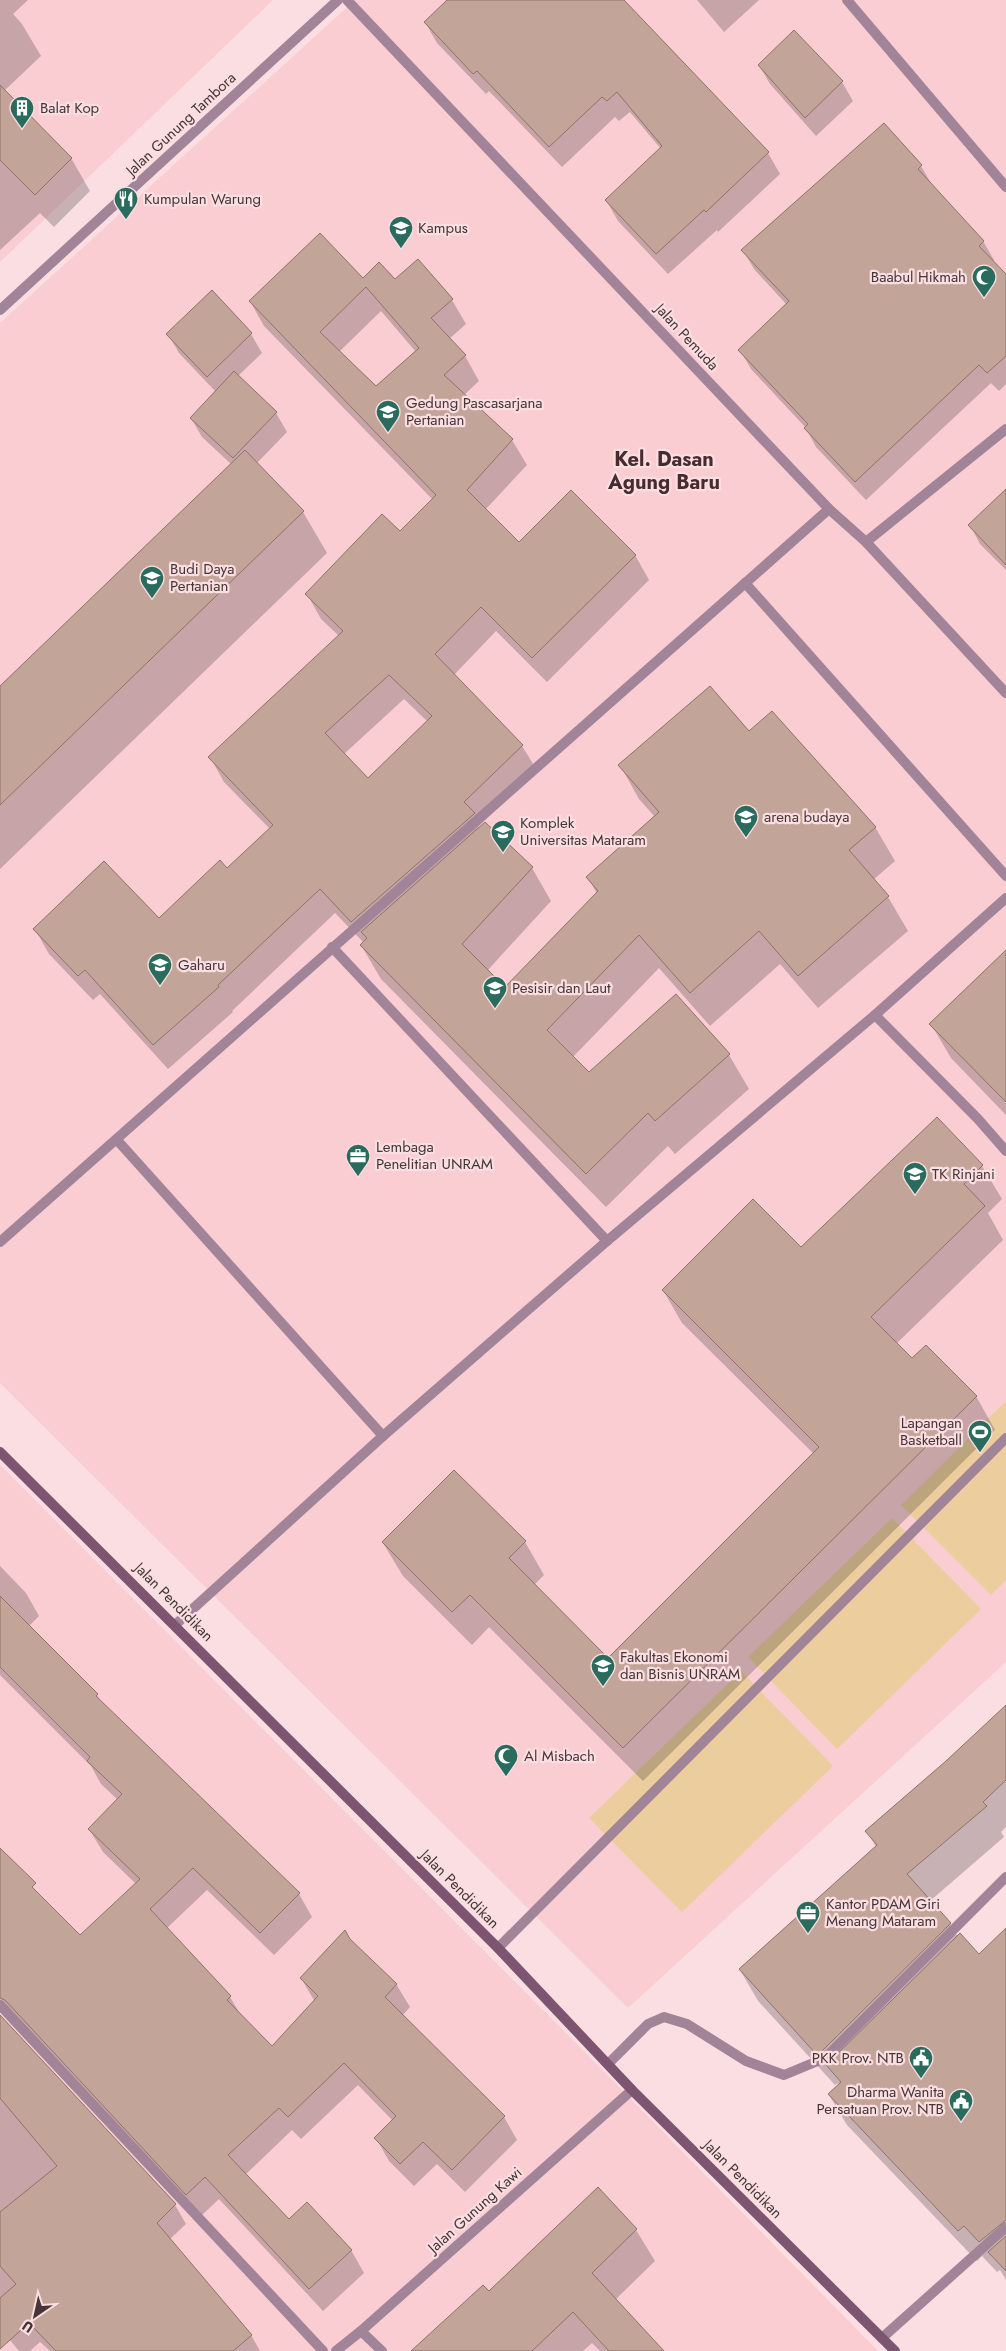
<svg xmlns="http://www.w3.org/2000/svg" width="1006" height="2351" font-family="Jost,sans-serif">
	<rect width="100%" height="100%" fill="#fbdee1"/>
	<g fill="#f9cdd1">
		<polygon points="0,0 273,0 0,262"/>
		<polygon points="355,0 1006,0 1006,1662 628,2008 0,1383 0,323"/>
		<polygon points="0,1465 572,2039 878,2351 0,2351"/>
	</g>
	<g fill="#eccd9e">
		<polygon points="1006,1401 1006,1580 991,1595 901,1505"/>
		<polygon points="892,1518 981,1609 837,1749 748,1657"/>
		<polygon points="741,1671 833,1766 682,1912 589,1818"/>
	</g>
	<g fill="#0003" fill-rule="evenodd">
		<polygon points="0,0 28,0 13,14 22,24 41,56 4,91 71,158 90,191 54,227 40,213 0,250"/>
		<polygon points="449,0 622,0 768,153 780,174 718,232 717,230 668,274 618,221 606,200 661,149 630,112 619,121 615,117 562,167 489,91 486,94 437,43 425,22"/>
		<polygon points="697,0 759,0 724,32"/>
		<polygon points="794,32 842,82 853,101 816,136 770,84 759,65"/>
		<polygon points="884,125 921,166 932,185 983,241 994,260 993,262 1006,276 1006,384 999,391 991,383 866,500 816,447 806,428 751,369 740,350 787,305 754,269 743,250"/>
		<path d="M363 279 395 281 452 300 466 324 449 339 465 356 479 381 464 395 512 440 527 465 485 510 519 544 635 555 649 580 547 682 496 631 454 675 522 746 537 770 478 827 532 868 551 901 487 971 505 989 597 894 588 877 655 817 639 799 620 765 749 733 875 827 895 861 873 880 888 897 908 931 818 1008 780 964 710 1026 659 968 573 1057 589 1074 676 996 729 1055 749 1089 675 1154 668 1146 606 1207 381 979 361 945 364 943 335 913 232 1011 233 1012 168 1069 100 994 93 1000 49 954 35 929 159 920 227 870 270 829 224 782 210 757 339 636 321 619 307 594 400 533 433 500 264 326 250 301ZM381 311 416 352 376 388 339 352ZM404 699 428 722 368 780 344 754Z"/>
		<polygon points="212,292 251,334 262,353 238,376 276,413 287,432 256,464 303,512 327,553 0,869 0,688 232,465 202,437 191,418 216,392 179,353 168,334"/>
		<polygon points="1006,491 1006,570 980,544 970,525"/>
		<polygon points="1006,958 1006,1115 951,1058 931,1024"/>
		<polygon points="936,1119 982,1166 1002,1199 988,1213 1003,1240 896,1344 912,1360 976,1396 995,1430 643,1781 489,1627 472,1645 403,1576 383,1543 525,1542 544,1575 534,1585 608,1660 814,1454 682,1323 663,1290 801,1249"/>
		<polygon points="0,1566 26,1593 39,1616 28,1627 97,1695 102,1704 299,1894 312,1917 274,1955 207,1890 167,1928 230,1997 242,2017 272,2048 315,2002 301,1978 350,1941 396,1984 410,2007 402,2016 504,2117 517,2140 465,2192 437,2164 414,2186 389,2161 376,2138 393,2121 358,2085 301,2139 292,2130 245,2175 289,2221 351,2250 364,2273 323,2311 219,2199 200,2217 13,2021 0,1999 20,1979 80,1937 136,1884 103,1852 89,1829 118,1800 101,1784 91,1766 0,1675"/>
		<polygon points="1006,1706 1006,1827 1001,1832 1004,1837 930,1901 950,1923 958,1937 979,1956 1006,1957 1006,2280 1000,2270 997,2272 982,2256 977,2261 847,2125 829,2095 839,2085 838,2083 835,2085 758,2001 740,1970 876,1847 867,1831 947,1762"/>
		<polygon points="0,2017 175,2205 186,2224 170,2239 251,2335 260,2351 50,2351 40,2342 30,2351 19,2351 0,2328"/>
		<polygon points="598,2188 636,2230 655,2261 615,2300 663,2351 600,2351 592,2343 583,2351 423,2351 488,2293"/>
	</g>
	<g fill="#c2a598" stroke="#8e7366" fill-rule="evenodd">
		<polygon points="447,0 624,0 769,152 706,212 704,210 656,254 605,200 662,146 617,92 607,101 602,97 549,147 477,71 473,74 424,22"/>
		<polygon points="794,30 843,81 805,118 758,65"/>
		<polygon points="0,85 72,158 35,195 0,160"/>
		<polygon points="884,123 922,165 918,169 984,241 979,246 1006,274 1006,356 987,373 979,365 855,482 804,428 808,424 738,350 789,301 741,250"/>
		<path d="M320 233 363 278 379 262 395 279 418 259 453 299 431 318 466 355 444 375 513 439 467 490 519 542 571 490 636 555 532 658 481 607 435 654 523 745 464 802 475 813 351 922 320 889 218 985 219 987 153 1045 85 970 78 976 33 929 104 861 159 918 220 860 227 868 273 825 208 757 343 631 305 594 382 514 400 531 436 495 249 301ZM366 287 419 348 376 386 320 332ZM389 675 432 716 368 778 325 733Z"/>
		<polygon points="212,290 252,333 207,377 166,334"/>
		<polygon points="234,371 277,412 233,458 190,418"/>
		<polygon points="245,450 304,511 0,805 0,686"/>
		<polygon points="1006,489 1006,565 968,525"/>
		<polygon points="710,686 749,731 772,711 876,827 849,850 889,896 798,976 759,931 690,993 639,935 547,1030 589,1072 676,994 730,1054 655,1121 648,1113 586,1174 360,945 367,938 361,932 485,822 533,867 462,944 505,987 598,891 586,877 659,812 618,765"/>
		<polygon points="1006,950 1006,1102 929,1024"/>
		<polygon points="937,1117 983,1165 964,1184 985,1206 871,1317 912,1358 926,1345 977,1396 623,1748 470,1595 452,1612 382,1542 454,1470 526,1541 509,1558 608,1658 819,1447 662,1290 753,1199 801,1247"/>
		<polygon points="0,1596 98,1694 96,1696 300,1893 260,1933 193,1868 150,1909 231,1996 227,2000 272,2046 318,1996 300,1978 345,1930 350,1939 397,1984 385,1997 505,2116 452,2170 423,2142 400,2164 374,2138 396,2116 344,2063 288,2117 279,2108 228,2155 289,2219 307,2202 352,2250 309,2289 205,2177 186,2195 5,2000 0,1998 0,1848 36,1883 32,1887 80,1935 140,1879 88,1829 122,1794 87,1761 90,1757 0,1667"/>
		<polygon points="1006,1705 1006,1780 983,1802 987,1806 907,1874 951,1923 821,2052 816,2054 739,1969 877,1845 865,1831 946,1761"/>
		<polygon points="1006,1928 1006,2220 979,2242 964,2226 958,2231 828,2094 841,2082 826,2065 960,1933 979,1954"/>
		<polygon points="0,2015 176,2204 157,2223 252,2335 233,2351 56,2351 29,2323 0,2349 0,2298 16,2284 0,2266 0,2212 57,2166 0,2098"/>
		<polygon points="598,2187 637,2229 592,2273 664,2351 609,2351 573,2312 532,2351 411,2351 483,2285 489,2291"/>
		<polygon points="1006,2236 1006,2271 988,2252"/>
	</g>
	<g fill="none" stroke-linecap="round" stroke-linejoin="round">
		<g stroke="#a18497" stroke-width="10">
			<polyline points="745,583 1006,876"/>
			<polyline points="332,947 607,1241"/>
			<polyline points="875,1015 978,1119 1006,1151"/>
			<polyline points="117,1140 383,1436"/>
			<polyline points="0,1242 829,509"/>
			<polyline points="175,1625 383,1436 607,1241 875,1015 1006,898"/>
			<polyline points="498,1948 1006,1438"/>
			<polyline points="608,2064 648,2024 664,2017 687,2024 746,2061 784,2075 825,2058 1006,1877"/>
			<polyline points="882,2338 1006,2227"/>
		</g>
		<g stroke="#a18497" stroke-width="10">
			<polyline points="847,0 1006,187"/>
			<polyline points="0,310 338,0"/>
			<polyline points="866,542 1006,429"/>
			<polyline points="0,2005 323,2351"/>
			<polyline points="361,2331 382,2351"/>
			<polyline points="336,2351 361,2331 632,2090"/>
		</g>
		<polyline stroke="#a18497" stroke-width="10" points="347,0 829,509 866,542 1006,693"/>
		<polyline stroke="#7d5571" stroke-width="10" points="0,1452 498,1948 632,2090 895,2351"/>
	</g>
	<defs>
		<symbol id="building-pin" viewBox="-11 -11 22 30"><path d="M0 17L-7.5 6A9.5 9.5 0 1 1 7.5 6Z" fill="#296c5e" stroke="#fbdee1"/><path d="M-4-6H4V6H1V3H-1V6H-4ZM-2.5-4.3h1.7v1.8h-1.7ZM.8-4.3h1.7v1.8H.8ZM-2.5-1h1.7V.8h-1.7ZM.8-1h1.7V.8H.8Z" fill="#fff"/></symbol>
		<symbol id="restaurant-pin" viewBox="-11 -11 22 30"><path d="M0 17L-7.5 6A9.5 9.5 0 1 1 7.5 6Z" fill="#296c5e" stroke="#fbdee1"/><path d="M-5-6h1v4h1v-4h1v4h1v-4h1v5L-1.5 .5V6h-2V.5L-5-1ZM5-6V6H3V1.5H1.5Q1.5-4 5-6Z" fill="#fff"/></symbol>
		<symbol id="university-pin" viewBox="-11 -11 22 30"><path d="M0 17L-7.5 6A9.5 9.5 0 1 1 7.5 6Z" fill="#296c5e" stroke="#fbdee1"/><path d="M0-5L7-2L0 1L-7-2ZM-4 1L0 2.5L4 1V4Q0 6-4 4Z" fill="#fff"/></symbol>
		<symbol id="mosque-pin" viewBox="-11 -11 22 30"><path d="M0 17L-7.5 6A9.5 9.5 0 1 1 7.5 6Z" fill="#296c5e" stroke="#fbdee1"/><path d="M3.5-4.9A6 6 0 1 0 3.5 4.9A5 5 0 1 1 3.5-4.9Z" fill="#fff"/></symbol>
		<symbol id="office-pin" viewBox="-11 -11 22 30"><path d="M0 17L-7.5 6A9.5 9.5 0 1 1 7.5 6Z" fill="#296c5e" stroke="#fbdee1"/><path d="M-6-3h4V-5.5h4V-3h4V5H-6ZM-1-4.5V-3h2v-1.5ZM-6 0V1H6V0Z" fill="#fff"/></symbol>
		<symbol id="school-pin" viewBox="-11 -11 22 30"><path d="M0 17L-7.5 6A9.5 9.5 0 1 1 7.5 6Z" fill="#296c5e" stroke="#fbdee1"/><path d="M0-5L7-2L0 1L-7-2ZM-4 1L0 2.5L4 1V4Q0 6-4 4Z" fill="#fff"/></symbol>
		<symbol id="stadium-pin" viewBox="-11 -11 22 30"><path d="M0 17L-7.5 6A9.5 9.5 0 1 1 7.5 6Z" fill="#296c5e" stroke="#fbdee1"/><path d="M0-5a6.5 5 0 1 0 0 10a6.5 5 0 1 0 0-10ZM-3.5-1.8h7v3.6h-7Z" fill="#fff"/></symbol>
		<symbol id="civic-pin" viewBox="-11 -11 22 30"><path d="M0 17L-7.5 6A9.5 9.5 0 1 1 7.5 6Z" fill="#296c5e" stroke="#fbdee1"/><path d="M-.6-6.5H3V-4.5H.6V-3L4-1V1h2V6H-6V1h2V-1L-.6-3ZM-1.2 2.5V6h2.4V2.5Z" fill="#fff"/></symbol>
	</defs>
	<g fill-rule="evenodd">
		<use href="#building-pin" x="8" y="94" width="28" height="38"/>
		<use href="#restaurant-pin" x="112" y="185" width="28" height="38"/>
		<use href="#university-pin" x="387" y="214" width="28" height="38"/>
		<use href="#mosque-pin" x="970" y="263" width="28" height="38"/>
		<use href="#university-pin" x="374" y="398" width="28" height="38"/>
		<use href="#university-pin" x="138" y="564" width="28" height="38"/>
		<use href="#university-pin" x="732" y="803" width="28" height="38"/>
		<use href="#university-pin" x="489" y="818" width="28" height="38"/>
		<use href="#university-pin" x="146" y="951" width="28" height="38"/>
		<use href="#university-pin" x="481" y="974" width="28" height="38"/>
		<use href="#office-pin" x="344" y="1142" width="28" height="38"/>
		<use href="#school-pin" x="901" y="1160" width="28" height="38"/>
		<use href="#stadium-pin" x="966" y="1418" width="28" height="38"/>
		<use href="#university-pin" x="589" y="1652" width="28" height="38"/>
		<use href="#mosque-pin" x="492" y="1742" width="28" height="38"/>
		<use href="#office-pin" x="794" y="1899" width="28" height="38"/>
		<use href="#civic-pin" x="907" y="2044" width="28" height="38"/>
		<use href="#civic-pin" x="947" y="2087" width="28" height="38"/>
	</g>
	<g text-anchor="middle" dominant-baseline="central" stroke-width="4.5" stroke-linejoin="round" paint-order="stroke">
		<g font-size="15" fill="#443637" stroke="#fbdee1" text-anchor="start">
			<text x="40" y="108">Balat Kop</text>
			<text x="144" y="199">Kumpulan Warung</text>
			<text x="418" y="228">Kampus</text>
			<text x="966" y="277" text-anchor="end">Baabul Hikmah</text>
			<text x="406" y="403">Gedung Pascasarjana<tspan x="406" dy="17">Pertanian</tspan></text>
			<text x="170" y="569">Budi Daya<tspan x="170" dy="17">Pertanian</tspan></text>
			<text x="764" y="817">arena budaya</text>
			<text x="520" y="823">Komplek<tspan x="520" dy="17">Universitas Mataram</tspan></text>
			<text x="178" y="965">Gaharu</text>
			<text x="512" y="988">Pesisir dan Laut</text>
			<text x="376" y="1147">Lembaga<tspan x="376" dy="17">Penelitian UNRAM</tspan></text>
			<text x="932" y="1174">TK Rinjani</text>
			<text x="962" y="1423" text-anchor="end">Lapangan<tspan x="962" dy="17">Basketball</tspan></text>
			<text x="620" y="1657">Fakultas Ekonomi<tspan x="620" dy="17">dan Bisnis UNRAM</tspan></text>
			<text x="524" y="1756">Al Misbach</text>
			<text x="826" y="1904">Kantor PDAM Giri<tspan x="826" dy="17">Menang Mataram</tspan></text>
			<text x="904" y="2058" text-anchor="end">PKK Prov. NTB</text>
			<text x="944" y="2092" text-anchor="end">Dharma Wanita<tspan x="944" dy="17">Persatuan Prov. NTB</tspan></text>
		</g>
		<g font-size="15" fill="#443637" stroke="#fbdee1">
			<text transform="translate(181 124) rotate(-43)">Jalan Gunung Tambora</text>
			<text transform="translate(687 337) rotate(47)">Jalan Pemuda</text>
			<text transform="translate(174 1602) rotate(45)">Jalan Pendidikan</text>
			<text transform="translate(460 1889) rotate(45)">Jalan Pendidikan</text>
			<text transform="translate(743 2179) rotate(45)">Jalan Pendidikan</text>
			<text transform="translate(475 2210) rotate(-42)">Jalan Gunung Kawi</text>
		</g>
		<g font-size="20" font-weight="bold" fill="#462c2f" stroke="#fbdee1">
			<text x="664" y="459">Kel. Dasan<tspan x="664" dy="23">Agung Baru</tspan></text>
		</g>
	</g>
	<g transform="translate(35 2316) rotate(214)" stroke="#fbdee1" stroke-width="4" paint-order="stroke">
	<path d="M0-4L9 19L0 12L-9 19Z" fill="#443637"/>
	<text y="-8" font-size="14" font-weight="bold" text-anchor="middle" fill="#443637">U</text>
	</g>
</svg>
